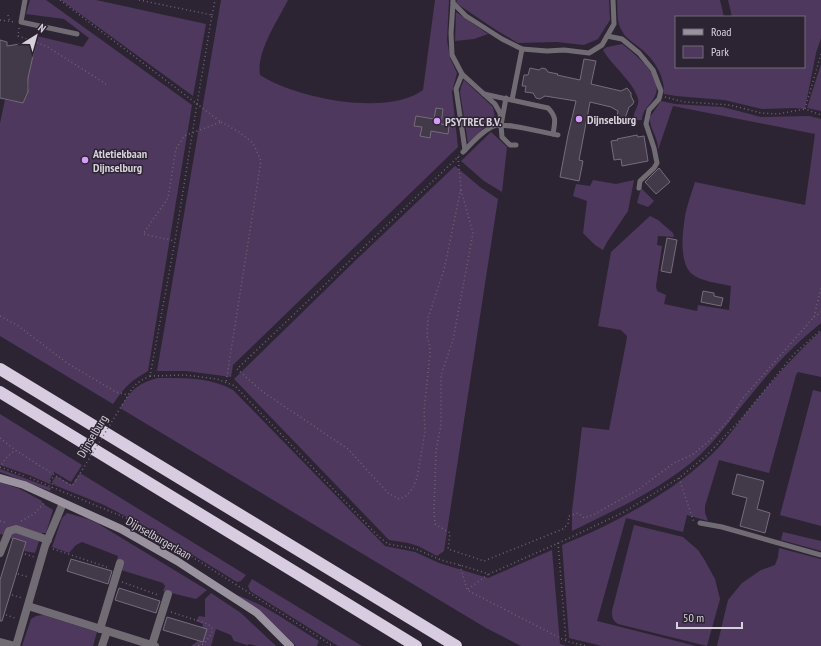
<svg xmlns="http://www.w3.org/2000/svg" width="821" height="646" font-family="'PT Sans Narrow',sans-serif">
	<rect width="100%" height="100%" fill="#2d2433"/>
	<g fill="#4e385d">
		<path d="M30 0H46L192 105 148 371C129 382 125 387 113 404L0 336V123L5 100 23 103 28 94 25 93 26 88 29 89 28 78 37 36 83 47 89 38 64 19 26 14Z"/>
		<polygon points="61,0 96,0 206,24 193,96"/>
		<path d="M221 0H288C278 20 256 52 260 75 295 98 387 117 423 90L435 0H449L447 40 450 58 457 73 452 92 458 147 233 365 231 377 186 371H157Z"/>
		<polygon points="457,0 609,0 610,20 598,39 584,45 557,42 518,43 496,30 456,3"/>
		<path d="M617 0H720L724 17H676V67H804V17H732L728 0H821V38L816 53 805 109 795 108 762 109 724 100 676 96 664 94C665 76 654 59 640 48 633 42 626 39 622 31 616 21 618 11 617 0Z"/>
		<polygon points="456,12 488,34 474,39 455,41"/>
		<path d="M622 44C634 53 665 78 655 96 651 105 642 109 642 120H634C632 112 640 106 638 99 634 82 612 66 603 50L607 47Z"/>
		<polygon points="821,64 821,111 807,108"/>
		<polygon points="464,80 493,107 495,117 468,143 460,92 461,87"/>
		<path d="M661 101 675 104 723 107 761 117 809 116 821 119V323C792 346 768 373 745 402 730 420 717 439 700 455 662 489 617 509 572 531V511L582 427 609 430 626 343 627 336 621 330 598 326 611 252 650 216 658 220 673 233 674 237 658 236 657 245 662 246 656 286 657 291 666 295 664 304 697 311 698 305 729 310 731 286C719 283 702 282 692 274 680 264 682 237 684 224 685 210 691 195 695 182L805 205 815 134 673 106 658 150C659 138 649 129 650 117Z"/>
		<polygon points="491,132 507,147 502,192 484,181 461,161"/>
		<polygon points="455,166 480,187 498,199 444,551 437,556 418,546 408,543 389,540 234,379 358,258"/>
		<polygon points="593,180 616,184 634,180 628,211 607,242 603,250 595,245 583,233 587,201 573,196 576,184 590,186"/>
		<polygon points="641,188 654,201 648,207 637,203"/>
		<path d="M821 331V377L798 372 796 375 769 473 719 460 705 506V513L708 521 687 515 683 532 626 518 597 621 696 646H602L569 638 562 545C616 523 678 490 719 447 730 435 740 420 751 407 773 380 795 354 821 331Z"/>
		<path d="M158 378C184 378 210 377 233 390L385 546 415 552 439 563 488 578 552 550 560 644 567 646H521L486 628 120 408C131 391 137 383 158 378Z"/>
		<polygon points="813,390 821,392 821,526 780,515"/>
		<polygon points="0,414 82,465 71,482 54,472 49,481 52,485 29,475 0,465"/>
		<polygon points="0,469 51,488 50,491 0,472"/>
		<polygon points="80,473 246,575 241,581 237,582 152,530 131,519 104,505 54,485 55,484 52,482 56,476 72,485"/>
		<polygon points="0,482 20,489 42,501 42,503 53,510 46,533 42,533 41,535 17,527 5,535 0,534"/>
		<polygon points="67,513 88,519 97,523 207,590 196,599 163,591 165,586 163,583 121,570 116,563 118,556 82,542 76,545 69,553 52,547 62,518"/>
		<path d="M634 525 683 537 698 550 704 559 715 579 720 599 707 646 618 624C612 620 612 617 612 611Z"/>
		<polygon points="12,532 40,538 35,553 24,551 26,542 9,538"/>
		<polygon points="783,532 821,541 821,551 781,540"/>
		<polygon points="779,548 821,559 821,646 717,646 728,600 742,583 761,570 775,565 778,557"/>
		<polygon points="252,579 362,646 338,646 250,591 248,586"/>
		<polygon points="211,593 241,613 276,646 257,646 249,644 247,645 234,641 231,635 216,629 211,646 191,646 199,640 203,624 196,621 199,616 205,617 205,599"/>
		<path d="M233 594C264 603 292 625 319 641L317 646H296L261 612Z"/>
		<polygon points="43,615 97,632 93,646 22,646 31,619 36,616"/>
	</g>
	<g fill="#423949" stroke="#766c7d">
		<polygon points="0,40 7,42 7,46 26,43 35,47 28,78 28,92 23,103 0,98"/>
		<polygon points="584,59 596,61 591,84 621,91 627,88 631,93 631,96 634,102 632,105 629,107 623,124 616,122 618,111 611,107 590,102 579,160 583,161 579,181 560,177 568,135 576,101 545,96 540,99 536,98 533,93 525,92 526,86 522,86 524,75 528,75 530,68 539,70 542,68 546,69 548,72 558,74 557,75 580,80"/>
		<polygon points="436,108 443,109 441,124 449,126 448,134 431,131 430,138 420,136 422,127 414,126 416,116 434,119"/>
		<polygon points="637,135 638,137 644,136 648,161 622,166 621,159 614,160 611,141 618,140 617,139"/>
		<polygon points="659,168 670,182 656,194 645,182"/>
		<polygon points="667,238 677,240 671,273 661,271"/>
		<polygon points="703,291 714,293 714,296 723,298 721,306 701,302"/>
		<polygon points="737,474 764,481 757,509 770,513 765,533 740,526 747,498 732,494"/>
		<polygon points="13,538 26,542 2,621 0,621 0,580"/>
		<polygon points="71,559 112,571 108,584 67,571"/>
		<polygon points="119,588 160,601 156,613 115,600"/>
		<polygon points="167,617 207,629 203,642 163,630"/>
	</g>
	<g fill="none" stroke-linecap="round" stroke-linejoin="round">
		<g stroke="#6c6472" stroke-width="1.5" stroke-dasharray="1 3" stroke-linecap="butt">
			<path d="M60 0 197 104 175 241 150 376C133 384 133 387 124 402"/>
			<polyline points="139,0 212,15 197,104 221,122 184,136 176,149 168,198 143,234 175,241"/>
			<polyline points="8,15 10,22"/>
			<polyline points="212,15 215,0"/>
			<polyline points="0,20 14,22"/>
			<polyline points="19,28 18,36 46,46 106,84"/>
			<polyline points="821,54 805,109 821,115"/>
			<polyline points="665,97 685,102 730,105 761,113 778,114 805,109"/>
			<polyline points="221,122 239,132 253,143 261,161 226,382"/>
			<polyline points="458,157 461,188 444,270 428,318 427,336 430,347 430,354 424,410 425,432 417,478 413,488 406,496 399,499 388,493 348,449 263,392 237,369 458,157 459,156"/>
			<polyline points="461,190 473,233 453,340 441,375 441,425 436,451 434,510 435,524 450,533 448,549 484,561 563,529 568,524 569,516 578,513 584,518 593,515 639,489 674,463 692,455 708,442 728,421 743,398 814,317 821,288"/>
			<polyline points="0,316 17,325 67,363 116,392 128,395"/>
			<polyline points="814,317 821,312"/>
			<polyline points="150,376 185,375 217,379 235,386 378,536 388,544 416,549 441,560 460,565 489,574 565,540 624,512 679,478 706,456 742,418 794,354 821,330"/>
			<polyline points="0,438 15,450 72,486 76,480"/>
			<polyline points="0,467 24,476"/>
			<polyline points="0,468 5,459 15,450"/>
			<polyline points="30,478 126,518 183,551 333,646"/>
			<polyline points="679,478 693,520 694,521"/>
			<polyline points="52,488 53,484 50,481 55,475"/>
			<polyline points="0,521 6,523"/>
			<polyline points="21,521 34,514 44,503"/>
			<polyline points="558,543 566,641"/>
			<polyline points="53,549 110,568"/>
			<polyline points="25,554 34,557"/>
			<polyline points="460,565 467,590 566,641 586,646"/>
			<polyline points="18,574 28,577"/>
			<polyline points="122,582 158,595"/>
			<polyline points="468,589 489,574"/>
			<polyline points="12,595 22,598"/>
			<path d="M171 612 208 624 212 628C213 636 207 638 204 644L195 646"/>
			<polyline points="6,615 15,618"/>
		</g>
		<g stroke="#716c74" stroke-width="5">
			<polyline points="25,0 21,22 77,34"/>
			<polyline points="453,0 453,3 466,16 502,39 522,49 547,51 564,50 589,53 602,45 614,24 613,0"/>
			<polyline points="453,3 451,33 452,55 462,74 495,104 500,113 501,125"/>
			<polyline points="607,36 622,39 639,53 653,70 661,91 659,99 649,110 646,124 654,148 657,163 654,168 640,181 639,188"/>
			<polyline points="462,74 456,89 465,150"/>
			<path d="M484 94 548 108C557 117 555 122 553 134"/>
			<polyline points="506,98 501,125 502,137 510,145 516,145"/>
			<polyline points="512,100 522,49"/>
			<path d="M463 152C472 143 483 130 494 126 506 122 544 133 558 135"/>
			<polyline points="700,523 722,527 821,555"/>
		</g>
		<g stroke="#716c74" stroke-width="8">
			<polyline points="0,553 9,531 16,529 48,540"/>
			<polyline points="28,606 155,646"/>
			<polyline points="100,629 120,563"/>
			<polyline points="0,642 15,646"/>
			<polyline points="152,645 168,594"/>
			<polyline points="16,646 45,546 63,503"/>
			<polyline points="102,646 107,631"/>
		</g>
		<polyline stroke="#9a939f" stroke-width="8" points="0,478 24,485 121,529 177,561 257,613 290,646"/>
		<g stroke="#d7cce0" stroke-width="12">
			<polyline points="0,369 456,646"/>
			<polyline points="0,392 416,646"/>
		</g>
		<polyline stroke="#6c6472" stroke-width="1.5" stroke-dasharray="1 3" stroke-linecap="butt" points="76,480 124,402"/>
	</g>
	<g fill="#d59cfb" stroke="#2d2433" stroke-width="1.5">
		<circle cx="579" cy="119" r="4"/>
		<circle cx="437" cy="121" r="4"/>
		<circle cx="85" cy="160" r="4"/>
	</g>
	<g text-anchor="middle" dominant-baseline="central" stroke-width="3" stroke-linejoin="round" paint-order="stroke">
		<g font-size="12" font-weight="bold" fill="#d7d1db" stroke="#2d2433" text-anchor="start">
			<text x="587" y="119">Dijnselburg</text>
			<text x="445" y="121">PSYTREC B.V.</text>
			<text x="93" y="153">Atletiekbaan<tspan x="93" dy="14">Dijnselburg</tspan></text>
		</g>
		<g font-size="12" fill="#d7d1db" stroke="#2d2433">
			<text transform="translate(92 436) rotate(-59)">Dijnselburg</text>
			<text transform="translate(159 538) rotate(30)">Dijnselburgerlaan</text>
		</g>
	</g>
	<rect x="675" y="16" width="130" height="52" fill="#2d2433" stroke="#716976"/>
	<rect x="683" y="29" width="20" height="6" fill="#9a939f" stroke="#716976"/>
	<text x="711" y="36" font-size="12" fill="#d7d1db">Road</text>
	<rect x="683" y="46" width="20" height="12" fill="#4e385d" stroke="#716976"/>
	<text x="711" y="56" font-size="12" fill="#d7d1db">Park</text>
	<g transform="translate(36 36) rotate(37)" stroke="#2d2433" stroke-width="3" paint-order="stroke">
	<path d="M0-3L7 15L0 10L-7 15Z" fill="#d7d1db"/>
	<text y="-6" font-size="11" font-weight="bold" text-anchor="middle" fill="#d7d1db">N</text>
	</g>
	<path d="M677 622v6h65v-6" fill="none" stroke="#d7d1db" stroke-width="2"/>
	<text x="683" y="622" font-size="12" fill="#d7d1db" stroke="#2d2433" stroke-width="3" paint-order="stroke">50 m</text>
</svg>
